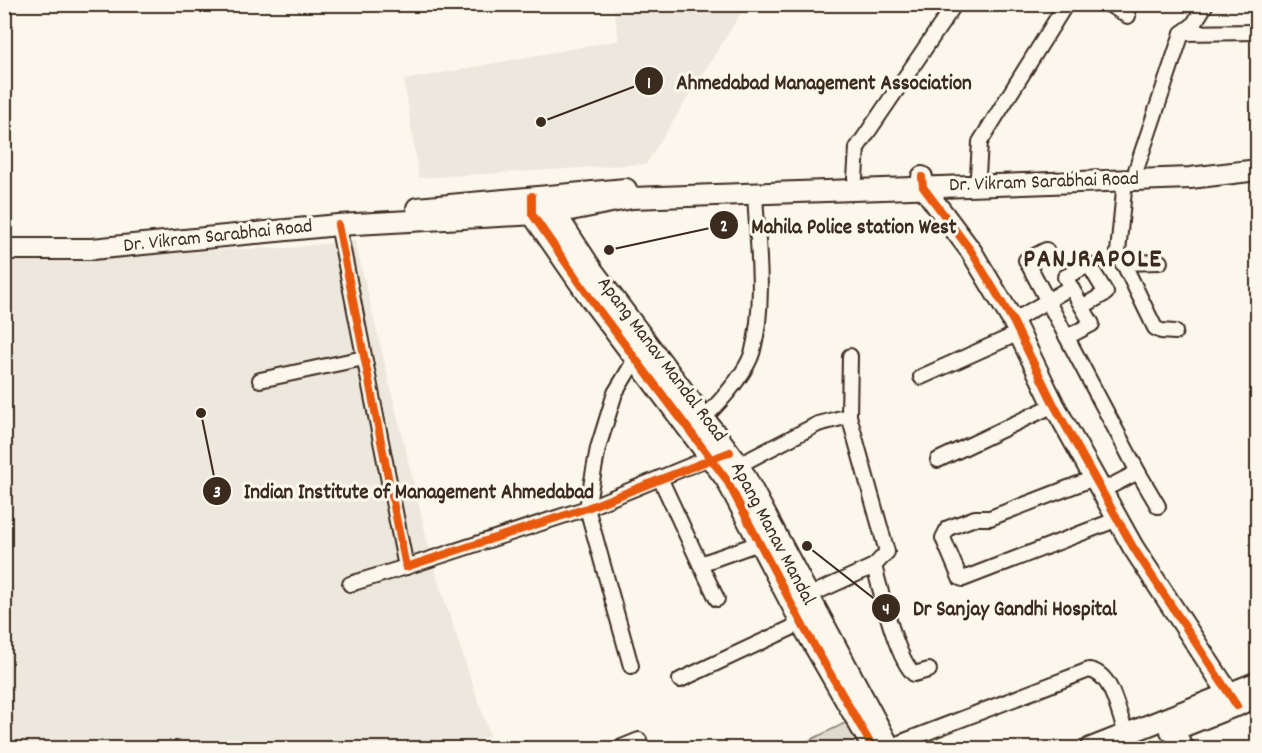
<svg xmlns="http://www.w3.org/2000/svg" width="1262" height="753" font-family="Dekko,sans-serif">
	<rect width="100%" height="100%" fill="#fbf7ec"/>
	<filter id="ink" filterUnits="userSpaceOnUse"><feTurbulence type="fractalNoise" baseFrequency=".0167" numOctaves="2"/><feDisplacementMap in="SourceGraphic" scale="12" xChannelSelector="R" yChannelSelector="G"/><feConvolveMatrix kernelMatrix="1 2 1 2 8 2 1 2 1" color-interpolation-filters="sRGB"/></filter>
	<g filter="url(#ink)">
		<g fill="#ede8dd">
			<polygon points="613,5 746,5 646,164 419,178 404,80 619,40"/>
			<polygon points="355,240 435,572 490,736 439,748 5,748 4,254 288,248"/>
		</g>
		<polygon fill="#dfd9ce" stroke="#8d8276" stroke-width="1.5" points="847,722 861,748 794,748"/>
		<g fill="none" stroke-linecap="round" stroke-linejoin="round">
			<defs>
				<g id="street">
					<polyline points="1108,4 1128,16"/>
					<polyline points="1182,33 1258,32"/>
					<polyline points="1136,170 1182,33 1193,25 1206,4"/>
					<polyline points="978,175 980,142 1066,4"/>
					<polyline points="855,178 857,148 955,4"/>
					<polyline points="1125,180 1118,252 1155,328 1161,331 1175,332"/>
					<polyline points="338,225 406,567 587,508 716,455"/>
					<polyline points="1046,250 1026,260 1138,472 1101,491"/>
					<polyline points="1122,263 1160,262"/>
					<polyline points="1013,321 1071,287"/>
					<polyline points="1067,337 1092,324 1065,277 1089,265 1106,293 1082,307"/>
					<polyline points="850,356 849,416 887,552 874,566"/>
					<polyline points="921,377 1019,333"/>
					<polyline points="260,380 364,358"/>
					<path d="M705 417C721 401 748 371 753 350 766 300 757 243 755 192"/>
					<polyline points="938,460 1054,405"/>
					<polyline points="739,465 818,424 849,416"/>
					<polyline points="1138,472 1158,506"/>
					<polyline points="660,478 700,564"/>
					<polyline points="1094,478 990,518 975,518 948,528 943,538 960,578 963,579 1118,519"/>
					<polyline points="350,584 406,567"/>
					<path d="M810 595 874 566C881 591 896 658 914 674L929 670"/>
					<polyline points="717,599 700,564 759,543"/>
					<polyline points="631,666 587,508 598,448 615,393 636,358"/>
					<polyline points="680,680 802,623"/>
					<polyline points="1175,729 1187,748"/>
					<path d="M889 747 1089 670C1114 674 1117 714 1127 734"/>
					<polyline points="619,748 639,740 641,748"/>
				</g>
				<g id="secondary">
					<polyline points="922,177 923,187 971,251 1013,321 1054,405 1133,547 1237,706"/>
					<polyline points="554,202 555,213 593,271 739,465 890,748"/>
					<polyline points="532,204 532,214 595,305 726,479 803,626 873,748"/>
					<polyline points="417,208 626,189"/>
					<polyline points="4,249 92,249 338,225 555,213 632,198 1190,178 1258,170"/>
					<polyline points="1171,731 1258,697"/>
					<polyline points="1091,748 1258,682"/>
				</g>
			</defs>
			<use href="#street" stroke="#3b2a1e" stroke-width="18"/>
			<use href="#secondary" stroke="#3b2a1e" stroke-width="24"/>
			<use href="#street" stroke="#fbf7ec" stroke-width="14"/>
			<use href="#secondary" stroke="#fbf7ec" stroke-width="20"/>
			<defs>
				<g id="cycleway">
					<polyline points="922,177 923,187 971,251 1013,321 1054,405 1133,547 1237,706"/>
					<polyline points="532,196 532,214 595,305 726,479 803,626 873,748"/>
					<polyline points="338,225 406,567 587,508 730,452"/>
				</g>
			</defs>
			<use href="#cycleway" stroke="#fbf7ec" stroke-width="11"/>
			<use href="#cycleway" stroke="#e8590c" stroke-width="8"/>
		</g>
	</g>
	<g text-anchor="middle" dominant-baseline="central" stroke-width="6" stroke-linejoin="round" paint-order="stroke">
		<g font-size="20" fill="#3b2a1e" stroke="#fbf7ec">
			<text transform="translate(1044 183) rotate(-2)">Dr. Vikram Sarabhai Road</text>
			<text transform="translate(218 237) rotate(-6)">Dr. Vikram Sarabhai Road</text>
			<text transform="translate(661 360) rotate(53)">Apang Manav Mandal Road</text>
			<text transform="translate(772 534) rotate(62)">Apang Manav Mandal</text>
		</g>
		<g font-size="26" font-weight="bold" letter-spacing="1.5" fill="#3b2a1e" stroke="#fbf7ec">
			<text x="1093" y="260">PANJRAPOLE</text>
		</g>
	</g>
	<path fill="none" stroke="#3b2a1e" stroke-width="2" d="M541 122L649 81M609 250L724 225M201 413L217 491M807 546L886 608"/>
	<g fill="#3b2a1e" stroke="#fbf7ec" stroke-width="2">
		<circle cx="541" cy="122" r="6"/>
		<circle cx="609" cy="250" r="6"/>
		<circle cx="201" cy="413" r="6"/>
		<circle cx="807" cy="546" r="6"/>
		<circle cx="649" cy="81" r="15"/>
		<circle cx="724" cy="225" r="15"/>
		<circle cx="217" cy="491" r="15"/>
		<circle cx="886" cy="608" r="15"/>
	</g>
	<g font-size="18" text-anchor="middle" font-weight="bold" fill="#fff">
		<text x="649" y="88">1</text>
		<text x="724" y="231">2</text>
		<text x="217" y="497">3</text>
		<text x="886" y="614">4</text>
	</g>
	<g font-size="21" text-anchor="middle" font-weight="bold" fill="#3b2a1e" stroke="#fbf7ec" stroke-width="6" stroke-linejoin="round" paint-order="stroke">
		<text x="824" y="89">Ahmedabad Management Association</text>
		<text x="854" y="233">Mahila Police station West</text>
		<text x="419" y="498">Indian Institute of Management Ahmedabad</text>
		<text x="1015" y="615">Dr Sanjay Gandhi Hospital</text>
	</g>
	<rect width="1262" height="753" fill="none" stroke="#fbf7ec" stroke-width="24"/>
	<rect x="12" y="12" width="1238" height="729" fill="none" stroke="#3b2a1e" stroke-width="2" filter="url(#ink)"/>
</svg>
